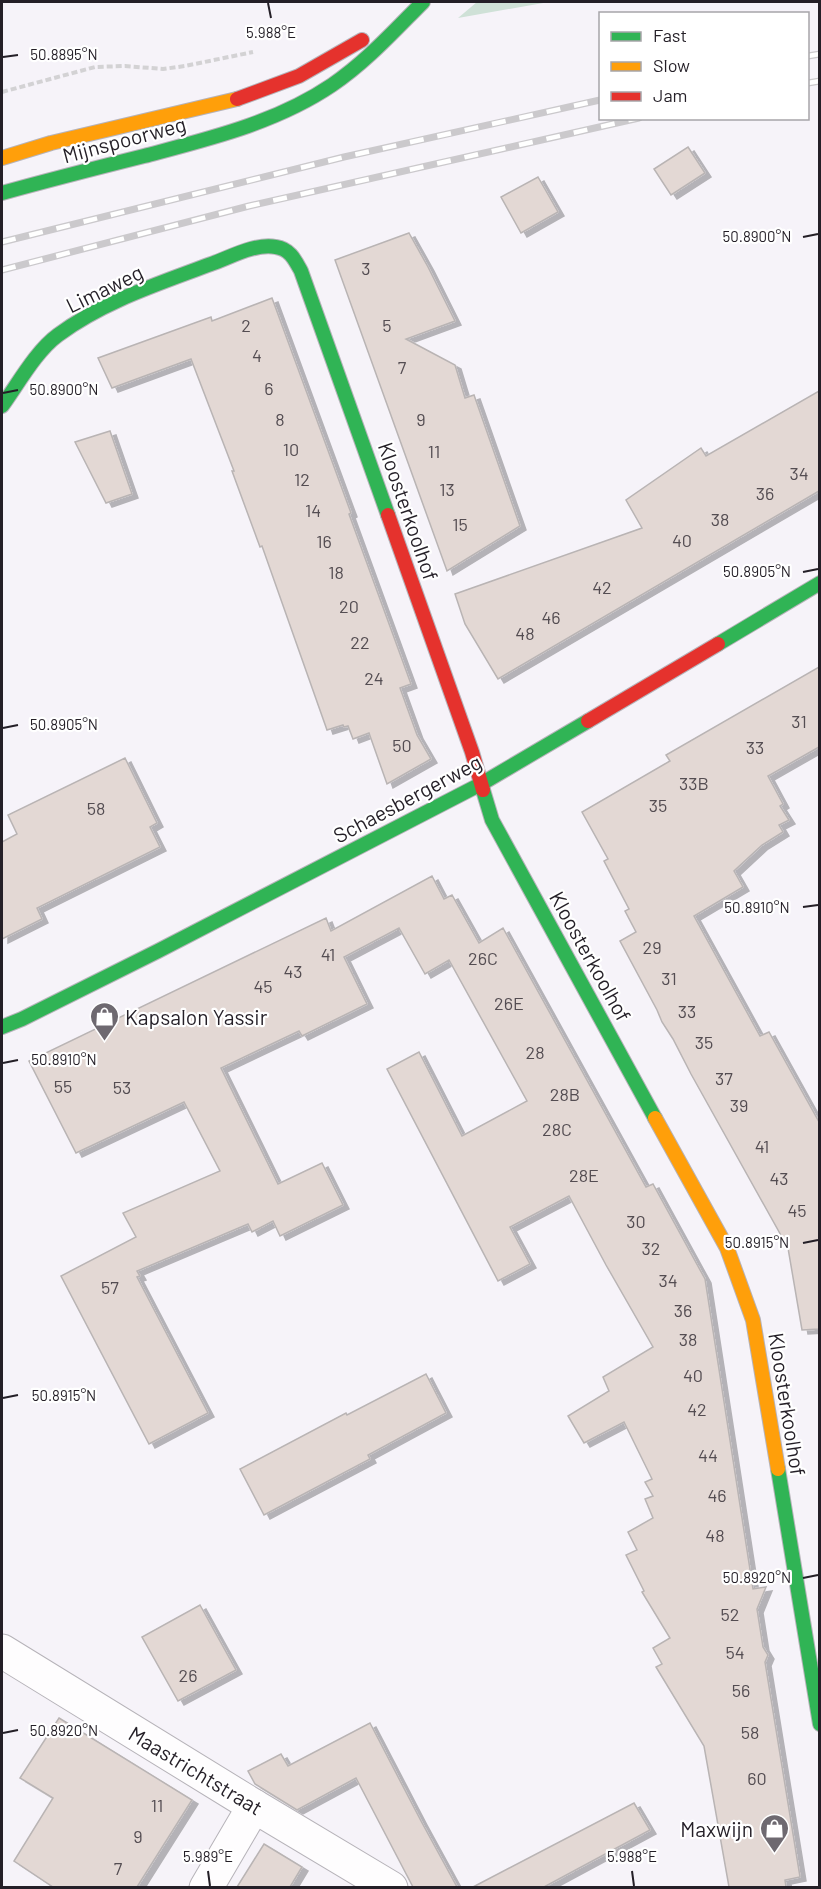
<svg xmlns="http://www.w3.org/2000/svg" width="821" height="1889" font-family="Barlow,sans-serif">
	<defs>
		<filter id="shadow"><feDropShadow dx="6" dy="4" stdDeviation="0" flood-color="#0004"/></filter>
	</defs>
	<rect width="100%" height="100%" fill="#f6f3f9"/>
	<polygon fill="#cfe1d7" points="477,2 549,2 458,18"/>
	<g fill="#e3d8d4" stroke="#b9b4b4" stroke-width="1.5" filter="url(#shadow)">
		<polygon points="688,147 705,173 671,195 654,169"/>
		<polygon points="538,177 558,212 521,233 501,197"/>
		<polygon points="409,233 428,267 455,321 406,339 455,365 465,398 474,395 520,526 447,571 335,260"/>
		<polygon points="272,298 351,513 349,514 411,684 400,688 417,735 431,759 387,784 369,733 353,739 348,726 344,727 343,725 327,730 262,546 260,547 232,471 234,471 191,359 112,388 98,358 211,317 212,321"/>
		<polygon points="819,391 819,491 498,679 465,624 455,594 642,528 626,500 701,448 706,456"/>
		<polygon points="110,431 132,494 106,503 75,442"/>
		<polygon points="819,667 819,747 768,776 783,804 780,806 789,820 779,825 783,832 762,845 734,871 743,887 694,916 760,1036 769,1032 819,1122 819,1329 802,1330 788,1248 691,1074 673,1039 662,1022 657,1010 620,941 636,932 625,911 629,909 604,861 608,859 582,812 670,761 666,755"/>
		<polygon points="125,758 157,823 150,827 160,847 37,908 42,919 2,939 2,842 17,834 8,815"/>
		<polygon points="432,876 444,899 452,895 479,943 503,928 646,1187 653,1184 705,1279 753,1589 766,1587 757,1609 763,1647 768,1655 765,1662 800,1877 785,1880 786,1887 729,1887 704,1746 656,1667 662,1664 653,1648 670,1638 642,1592 644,1591 626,1555 637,1550 628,1532 653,1518 645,1499 653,1496 645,1482 652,1479 624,1422 584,1443 568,1416 609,1391 603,1377 653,1347 606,1265 569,1196 510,1227 530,1264 498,1281 387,1069 419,1052 462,1136 527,1101 449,960 425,974 399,928 344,957 367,1004 302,1036 299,1031 221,1068 278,1184 322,1163 343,1205 280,1236 273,1221 252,1232 248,1224 137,1271 140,1276 137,1277 208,1413 149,1444 61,1276 136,1237 123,1213 220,1171 184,1102 76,1153 29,1061 326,918 331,931"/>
		<polygon points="426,1374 446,1413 368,1455 370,1459 264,1515 240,1469 346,1413 347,1415"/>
		<polygon points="200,1605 236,1670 178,1701 142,1637"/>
		<polygon points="59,1718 192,1800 137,1887 53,1887 14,1861 53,1798 20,1778"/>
		<polygon points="370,1723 421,1821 457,1887 413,1887 356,1778 297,1810 255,1784 248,1771 281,1754 288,1766"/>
		<polygon points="634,1803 650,1830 544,1887 473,1887"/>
		<polygon points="264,1844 302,1867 290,1887 237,1887"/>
	</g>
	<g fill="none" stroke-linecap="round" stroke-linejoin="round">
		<defs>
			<g id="street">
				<polyline points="2,1651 254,1806 391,1888"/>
				<polyline points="206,1888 254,1806"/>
			</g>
			<g id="fast">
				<path d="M2 193C49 180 96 168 144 156 208 139 276 123 332 85 366 62 394 31 423 2"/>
				<path d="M2 406C18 384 36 351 58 335 104 301 158 284 211 264 231 257 255 243 276 247 290 249 295 260 301 271L388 515"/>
				<polyline points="718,644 820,583"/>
				<polyline points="483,790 492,820 655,1118"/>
				<polyline points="2,1027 22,1019 158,951 481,784 588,721"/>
				<polyline points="778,1469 820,1724"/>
			</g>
			<g id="slow">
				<polyline points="2,158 51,143 237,99"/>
				<polyline points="655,1118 727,1248 753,1320 778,1469"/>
			</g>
			<g id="jam">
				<polyline points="237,99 299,76 362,40"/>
				<polyline points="388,515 472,752 483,790"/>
				<polyline points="588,721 718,644"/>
			</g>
		</defs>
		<use href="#street" stroke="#b6b3b9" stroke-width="35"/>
		<use href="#fast" stroke="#b6b3b9" stroke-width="16"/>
		<use href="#slow" stroke="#b6b3b9" stroke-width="16"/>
		<use href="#jam" stroke="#b6b3b9" stroke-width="16"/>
		<polyline stroke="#d3d2d4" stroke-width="4" stroke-dasharray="6 3" stroke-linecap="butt" points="2,92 95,67 125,66 163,69 185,66 253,52"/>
		<use href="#street" stroke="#fefdfe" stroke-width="33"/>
		<use href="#fast" stroke="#30b455" stroke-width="14"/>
		<use href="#slow" stroke="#ff9f0a" stroke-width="14"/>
		<use href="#jam" stroke="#e5322d" stroke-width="14"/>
		<defs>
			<g id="rail">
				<polyline points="808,56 820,54"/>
				<polyline points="808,83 820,81"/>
				<polyline points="2,242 344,157 600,100"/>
				<polyline points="2,270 249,206 639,118"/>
			</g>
		</defs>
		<use href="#rail" stroke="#cbc9cc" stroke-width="7"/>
		<use href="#rail" stroke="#fff" stroke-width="4.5" stroke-dasharray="14" stroke-linecap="butt"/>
	</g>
	<path fill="none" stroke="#241f27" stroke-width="2" d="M268 3 271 18M3 57 18 55M803 237 818 234M3 393 18 390M803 572 818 569M3 728 18 725M803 907 818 905M3 1063 18 1060M803 1243 818 1240M3 1398 18 1395M803 1578 818 1575M3 1733 18 1730M208 1871 210 1886M632 1871 634 1886"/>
	<defs>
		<symbol id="shop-pin" viewBox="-11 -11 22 30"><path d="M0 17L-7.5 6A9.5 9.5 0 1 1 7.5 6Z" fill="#6e6970" stroke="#fff"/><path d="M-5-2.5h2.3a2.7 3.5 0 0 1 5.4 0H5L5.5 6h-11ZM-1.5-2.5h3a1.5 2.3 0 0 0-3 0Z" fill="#fff"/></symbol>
	</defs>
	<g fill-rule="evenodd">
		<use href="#shop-pin" x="88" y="1000" width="33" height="45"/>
		<use href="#shop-pin" x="758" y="1812" width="33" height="45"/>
	</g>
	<g text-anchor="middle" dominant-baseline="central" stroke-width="4.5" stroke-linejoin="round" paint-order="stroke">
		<g font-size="18" fill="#544d52">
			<text x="366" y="268">3</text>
			<text x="246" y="325">2</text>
			<text x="387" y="325">5</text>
			<text x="257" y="355">4</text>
			<text x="402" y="367">7</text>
			<text x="269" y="388">6</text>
			<text x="280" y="419">8</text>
			<text x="421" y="419">9</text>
			<text x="291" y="449">10</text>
			<text x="434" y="451">11</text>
			<text x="799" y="473">34</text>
			<text x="302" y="479">12</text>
			<text x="447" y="489">13</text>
			<text x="765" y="493">36</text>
			<text x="313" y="510">14</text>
			<text x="720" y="519">38</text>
			<text x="460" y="524">15</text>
			<text x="682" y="540">40</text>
			<text x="324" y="541">16</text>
			<text x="336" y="572">18</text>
			<text x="602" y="587">42</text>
			<text x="349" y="606">20</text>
			<text x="551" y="617">46</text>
			<text x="525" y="633">48</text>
			<text x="360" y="642">22</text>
			<text x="374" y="678">24</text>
			<text x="799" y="721">31</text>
			<text x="402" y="745">50</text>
			<text x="755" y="747">33</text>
			<text x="694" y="783">33B</text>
			<text x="658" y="805">35</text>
			<text x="96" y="808">58</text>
			<text x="652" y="947">29</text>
			<text x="328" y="954">41</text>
			<text x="483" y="958">26C</text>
			<text x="293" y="971">43</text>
			<text x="669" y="978">31</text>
			<text x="263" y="986">45</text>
			<text x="509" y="1003">26E</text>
			<text x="687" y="1011">33</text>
			<text x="704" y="1042">35</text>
			<text x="535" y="1052">28</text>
			<text x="724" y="1078">37</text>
			<text x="63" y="1086">55</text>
			<text x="122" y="1087">53</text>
			<text x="565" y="1094">28B</text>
			<text x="739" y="1105">39</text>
			<text x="557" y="1129">28C</text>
			<text x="762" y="1146">41</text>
			<text x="584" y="1175">28E</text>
			<text x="779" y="1178">43</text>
			<text x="797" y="1210">45</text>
			<text x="636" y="1221">30</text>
			<text x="651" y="1248">32</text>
			<text x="668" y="1280">34</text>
			<text x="110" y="1287">57</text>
			<text x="683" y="1310">36</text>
			<text x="688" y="1339">38</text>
			<text x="693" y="1375">40</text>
			<text x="697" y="1409">42</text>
			<text x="708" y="1455">44</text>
			<text x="717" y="1495">46</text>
			<text x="715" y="1535">48</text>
			<text x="730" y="1614">52</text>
			<text x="735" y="1652">54</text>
			<text x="188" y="1675">26</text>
			<text x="741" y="1690">56</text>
			<text x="750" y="1732">58</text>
			<text x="757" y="1778">60</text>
			<text x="157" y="1805">11</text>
			<text x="138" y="1836">9</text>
			<text x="118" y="1868">7</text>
		</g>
		<g font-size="21" fill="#241f27" stroke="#fff">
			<text transform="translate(124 139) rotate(-15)">Mijnspoorweg</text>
			<text transform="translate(104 288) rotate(-26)">Limaweg</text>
			<text transform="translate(409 511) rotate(71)">Kloosterkoolhof</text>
			<text transform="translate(407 798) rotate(-28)">Schaesbergerweg</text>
			<text transform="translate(591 956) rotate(61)">Kloosterkoolhof</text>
			<text transform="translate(788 1404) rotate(81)">Kloosterkoolhof</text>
			<text transform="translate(196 1770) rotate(31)">Maastrichtstraat</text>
		</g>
		<g font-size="21" fill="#241f27" stroke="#fff" text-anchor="start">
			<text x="125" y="1016">Kapsalon Yassir</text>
			<text x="753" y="1828" text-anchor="end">Maxwijn</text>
		</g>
	</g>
	<g font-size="15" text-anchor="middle" fill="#241f27" stroke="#fff" stroke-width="4.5" stroke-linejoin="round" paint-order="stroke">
		<text x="271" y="38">5.988°E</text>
		<text x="64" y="60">50.8895°N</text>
		<text x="757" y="242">50.8900°N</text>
		<text x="64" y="395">50.8900°N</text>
		<text x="757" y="577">50.8905°N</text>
		<text x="64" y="730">50.8905°N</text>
		<text x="757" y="913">50.8910°N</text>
		<text x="64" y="1065">50.8910°N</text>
		<text x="757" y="1248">50.8915°N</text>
		<text x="64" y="1401">50.8915°N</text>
		<text x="757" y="1583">50.8920°N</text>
		<text x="64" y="1736">50.8920°N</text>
		<text x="208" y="1862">5.989°E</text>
		<text x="632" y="1862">5.988°E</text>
	</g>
	<rect width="821" height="1889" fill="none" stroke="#241f27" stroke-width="6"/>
	<rect x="599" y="12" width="210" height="108" fill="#ffffff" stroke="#a7a5a9" stroke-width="1.5"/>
	<rect x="611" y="32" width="30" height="9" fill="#30b455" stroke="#a7a5a9" stroke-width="1.5"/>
	<text x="653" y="42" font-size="18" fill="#241f27">Fast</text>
	<rect x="611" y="62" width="30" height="9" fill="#ff9f0a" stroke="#a7a5a9" stroke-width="1.5"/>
	<text x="653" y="72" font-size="18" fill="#241f27">Slow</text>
	<rect x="611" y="92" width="30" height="9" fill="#e5322d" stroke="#a7a5a9" stroke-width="1.5"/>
	<text x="653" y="102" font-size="18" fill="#241f27">Jam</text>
</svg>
